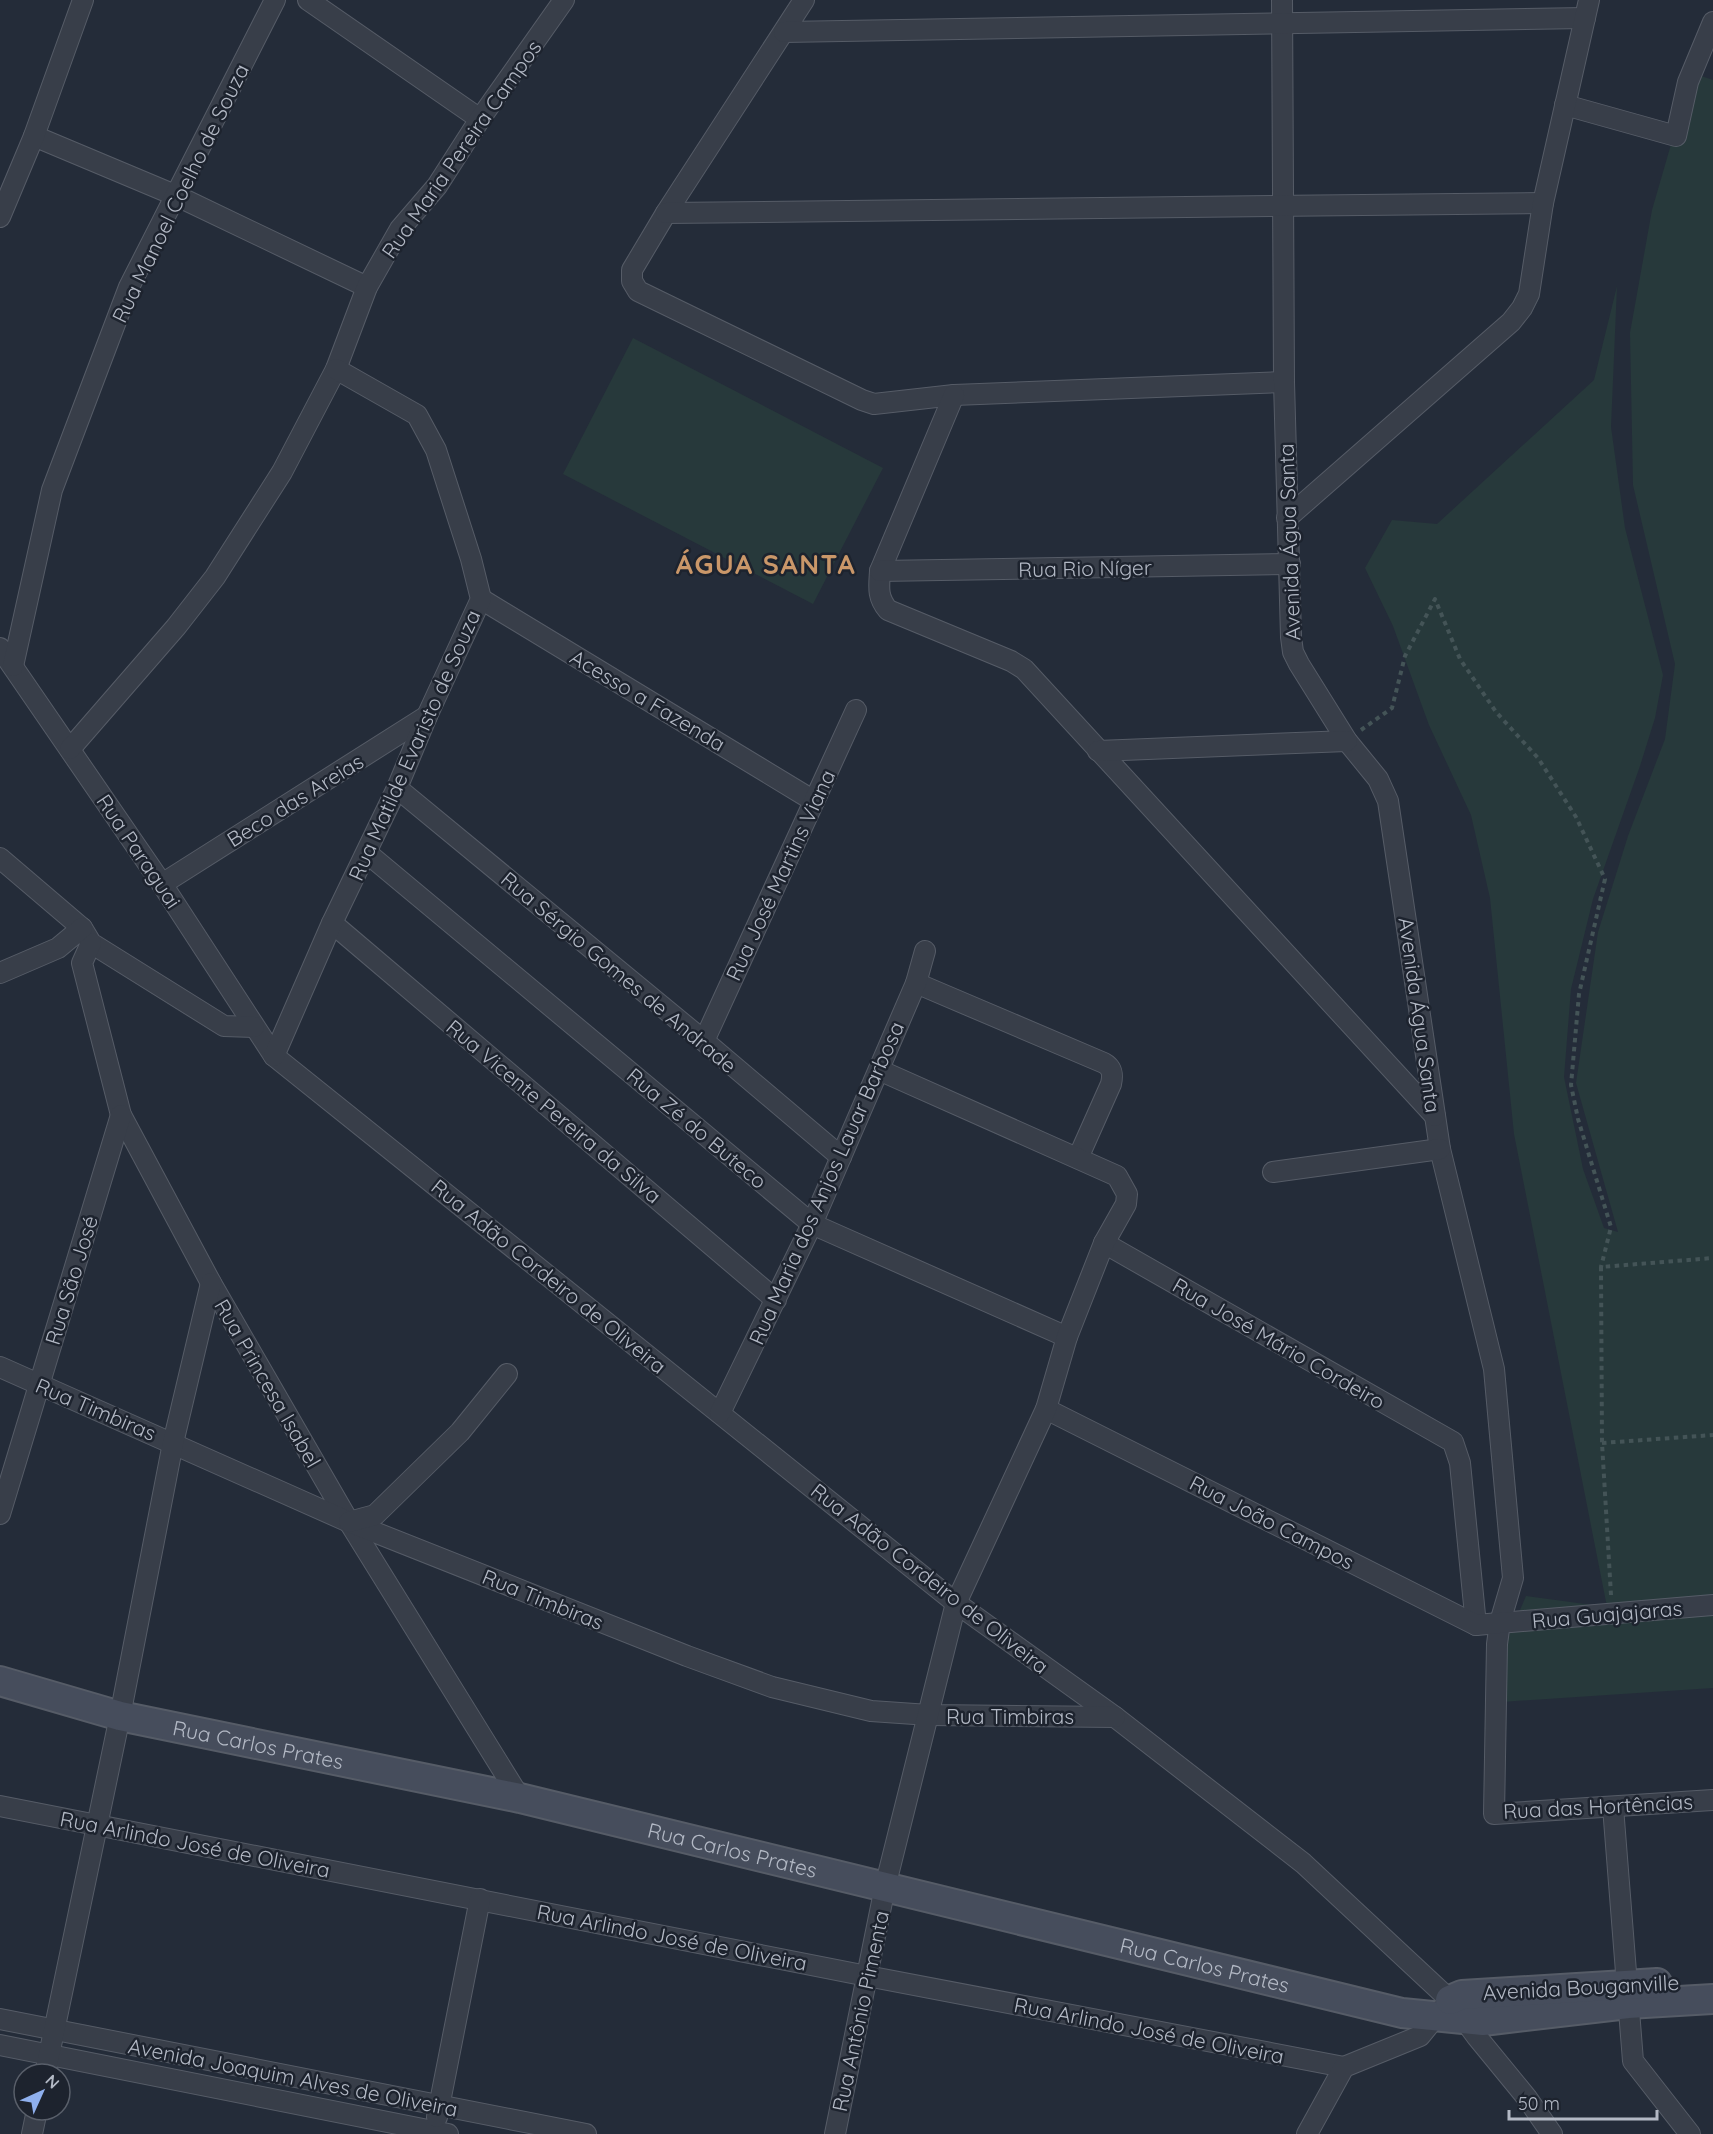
<svg xmlns="http://www.w3.org/2000/svg" width="1713" height="2134" font-family="Quicksand,sans-serif">
	<rect width="100%" height="100%" fill="#242c39"/>
	<g fill="#27393b">
		<polygon points="1701,76 1713,80 1713,1688 1501,1702 1505,1645 1526,1596 1607,1607 1514,1134 1490,898 1471,815 1429,725 1393,626 1365,568 1392,520 1437,524 1594,380 1617,286 1611,427 1625,528 1663,675 1655,718 1640,766 1593,899 1571,989 1564,1077 1583,1169 1604,1228 1618,1232 1576,1083 1598,932 1628,836 1665,739 1675,664 1633,485 1630,333 1652,210 1683,103"/>
		<polygon points="633,338 883,468 813,604 563,474"/>
	</g>
	<g fill="none" stroke-linecap="round" stroke-linejoin="round">
		<defs>
			<g id="street">
				<polyline points="308,0 480,119"/>
				<polyline points="804,0 666,213 632,270 632,281 638,291 862,400 874,404 954,395 1284,382"/>
				<polyline points="1282,0 1284,382 1291,637 1293,652 1299,664 1347,741 1378,779 1388,801 1440,1149 1494,1369 1513,1578 1500,1622 1497,1644 1494,1814 1713,1800"/>
				<polyline points="784,32 1585,18"/>
				<polyline points="1565,105 1676,136 1688,82 1713,22"/>
				<polyline points="34,136 177,196 367,287"/>
				<polyline points="666,213 1543,203"/>
				<polyline points="0,217 34,136 83,0"/>
				<path d="M954 395 880 571C879 587 877 597 888 610L1011 661 1024 669 1435 1116"/>
				<polyline points="1287,518 1511,322 1522,308 1529,294 1543,203 1589,0"/>
				<polyline points="880,571 1290,564"/>
				<polyline points="481,599 814,801"/>
				<polyline points="0,648 162,884 274,1056 956,1603 1115,1717 1303,1863 1450,2000 1477,2037 1527,2098 1552,2134"/>
				<polyline points="13,666 52,490 129,287 275,0"/>
				<polyline points="70,749 176,627 215,577 282,472 336,369 367,287 400,229 437,186 480,119 564,0"/>
				<polyline points="1098,751 1347,741"/>
				<polyline points="397,788 704,1041 841,1157"/>
				<polyline points="367,853 812,1224 1067,1337"/>
				<polyline points="0,858 82,928 91,943 224,1026 254,1027"/>
				<polyline points="162,884 427,716"/>
				<polyline points="332,923 776,1300"/>
				<polyline points="91,943 82,963 121,1115 211,1283 349,1522 520,1798"/>
				<polyline points="0,973 58,948 82,928"/>
				<path d="M916 983 1104 1063C1113 1068 1113 1075 1111 1084L1078 1158"/>
				<polyline points="704,1041 856,710"/>
				<polyline points="274,1056 332,923 397,788 427,716 481,599 471,559 436,450 417,415 336,369"/>
				<polyline points="1273,1172 1440,1149"/>
				<polyline points="1104,1243 1453,1442 1460,1463 1476,1625"/>
				<polyline points="0,1367 349,1522 687,1656 772,1687 871,1711 929,1715 1115,1717"/>
				<polyline points="1046,1409 1476,1625 1713,1605"/>
				<polyline points="720,1413 812,1224 916,983 925,951"/>
				<polyline points="0,1514 121,1115"/>
				<polyline points="349,1522 375,1515 460,1432 507,1374"/>
				<polyline points="0,1806 867,1976 1344,2067"/>
				<polyline points="1613,1807 1633,2061 1690,2134"/>
				<polyline points="0,2019 586,2134"/>
				<polyline points="0,2045 448,2134"/>
				<polyline points="45,2074 120,1716 173,1443 211,1283"/>
				<polyline points="437,2117 480,1899"/>
				<polyline points="32,2134 37,2110"/>
				<polyline points="835,2134 885,1887 956,1603 1046,1409 1067,1337 1104,1243 1126,1204 1127,1194 1117,1176 879,1070"/>
				<polyline points="1307,2134 1344,2067 1420,2036 1442,2009"/>
			</g>
			<g id="secondary">
				<path id="s1" d="M0 1681 120 1716 520 1798 1402 2013 1483 2021 1628 2004 1713 1999"/>
				<polyline points="1450,2000 1462,1995 1657,1983"/>
			</g>
		</defs>
		<use href="#street" stroke="#565c67" stroke-width="22"/>
		<use href="#secondary" stroke="#565c67" stroke-width="32"/>
		<g stroke="#445457" stroke-width="4" stroke-dasharray="4.5 4.5" stroke-linecap="butt">
			<polyline points="1361,730 1392,708 1405,656 1435,599 1460,659 1496,712 1538,758 1576,817 1605,879 1579,994 1571,1085 1578,1119 1611,1227 1601,1267"/>
			<polyline points="1602,1443 1713,1435"/>
			<polyline points="1611,1595 1602,1443 1601,1267 1713,1258"/>
		</g>
		<use href="#street" stroke="#383e49" stroke-width="20"/>
		<use href="#secondary" stroke="#464d5c" stroke-width="28"/>
	</g>
	<g text-anchor="middle" dominant-baseline="central" stroke-width="5" stroke-linejoin="round" paint-order="stroke">
		<g font-size="21" fill="#b3b9c5" stroke="#1d232e">
			<text transform="translate(461 149) rotate(-55)">Rua Maria Pereira Campos</text>
			<text transform="translate(180 193) rotate(-64)">Rua Manoel Coelho de Souza</text>
			<text transform="translate(1289 542) rotate(-92)">Avenida Água Santa</text>
			<text transform="translate(1085 568) rotate(-1)">Rua Rio Níger</text>
			<text transform="translate(648 700) rotate(31)">Acesso a Fazenda</text>
			<text transform="translate(414 745) rotate(-66)">Rua Matilde Evaristo de Souza</text>
			<text transform="translate(295 800) rotate(-32)">Beco das Areias</text>
			<text transform="translate(139 851) rotate(56)">Rua Paraguai</text>
			<text transform="translate(780 875) rotate(-65)">Rua José Martins Viana</text>
			<text transform="translate(619 972) rotate(40)">Rua Sérgio Gomes de Andrade</text>
			<text transform="translate(1420 1015) rotate(82)">Avenida Água Santa</text>
			<text transform="translate(554 1111) rotate(40)">Rua Vicente Pereira da Silva</text>
			<text transform="translate(697 1128) rotate(40)">Rua Zé do Buteco</text>
			<text transform="translate(826 1183) rotate(-66)">Rua Maria dos Anjos Lauar Barbosa</text>
			<text transform="translate(549 1276) rotate(39)">Rua Adão Cordeiro de Oliveira</text>
			<text transform="translate(71 1280) rotate(-73)">Rua São José</text>
			<text transform="translate(1279 1343) rotate(30)">Rua José Mário Cordeiro</text>
			<text transform="translate(268 1383) rotate(60)">Rua Princesa Isabel</text>
			<text transform="translate(96 1409) rotate(23)">Rua Timbiras</text>
			<text transform="translate(1272 1522) rotate(27)">Rua João Campos</text>
			<text transform="translate(930 1578) rotate(38)">Rua Adão Cordeiro de Oliveira</text>
			<text transform="translate(543 1599) rotate(22)">Rua Timbiras</text>
			<text transform="translate(1607 1614) rotate(-5)">Rua Guajajaras</text>
			<text x="1010" y="1716">Rua Timbiras</text>
			<text stroke="none"><textPath href="#s1" startOffset="266">Rua Carlos Prates</textPath></text>
			<text transform="translate(1598 1806) rotate(-3)">Rua das Hortências</text>
			<text transform="translate(195 1844) rotate(11)">Rua Arlindo José de Oliveira</text>
			<text stroke="none"><textPath href="#s1" startOffset="752">Rua Carlos Prates</textPath></text>
			<text transform="translate(672 1937) rotate(11)">Rua Arlindo José de Oliveira</text>
			<text stroke="none"><textPath href="#s1" startOffset="1238">Rua Carlos Prates</textPath></text>
			<text transform="translate(1581 1987) rotate(-3)">Avenida Bouganville</text>
			<text transform="translate(860 2011) rotate(-78)">Rua Antônio Pimenta</text>
			<text transform="translate(1149 2030) rotate(11)">Rua Arlindo José de Oliveira</text>
			<text transform="translate(293 2077) rotate(11)">Avenida Joaquim Alves de Oliveira</text>
		</g>
		<g font-size="27" font-weight="bold" letter-spacing="1.5" fill="#ca9769" stroke="#1d232e">
			<text x="766" y="564">ÁGUA SANTA</text>
		</g>
	</g>
	<g transform="translate(42 2092) rotate(45)"><circle r="28" fill="#1d232e" stroke="#595f6a" stroke-width="1.5"/>
	<path d="M0-4.5L10 22L0 15L-10 22Z" fill="#8fb0ee"/>
	<text y="-9" font-size="16" font-weight="bold" text-anchor="middle" fill="#b3b9c5">N</text>
	</g>
	<path d="M1509 2110v9h148v-9" fill="none" stroke="#b3b9c5" stroke-width="3"/>
	<text x="1518" y="2110" font-size="18" fill="#b3b9c5" stroke="#1d232e" stroke-width="4.5" paint-order="stroke">50 m</text>
</svg>
